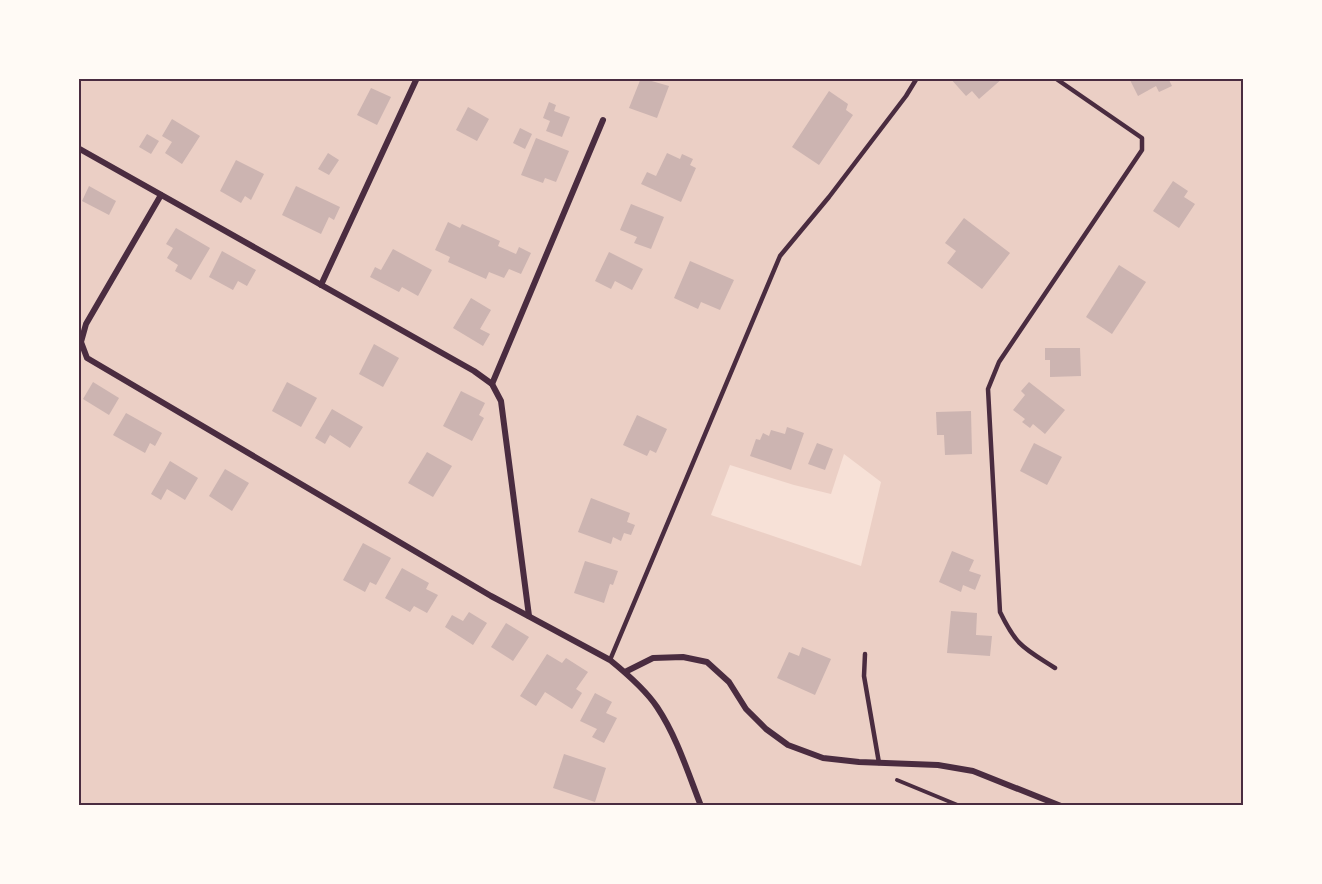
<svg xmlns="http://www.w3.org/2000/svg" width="1322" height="884" font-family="'Source Sans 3',sans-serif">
	<rect width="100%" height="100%" fill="#f7e1d7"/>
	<path fill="#ebcfc5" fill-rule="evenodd" d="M78 78H1244V806H78ZM844 454 881 482 861 566 711 515 730 465 794 485 831 494Z"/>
	<g fill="#ccb4b1">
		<polygon points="641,78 669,86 657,118 629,108"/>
		<polygon points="950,78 1003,78 979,99 972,91 966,96"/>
		<polygon points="1129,78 1168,78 1172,86 1159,92 1156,86 1138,96"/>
		<polygon points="371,88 391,97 377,125 357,115"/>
		<polygon points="829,91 848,104 846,110 853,115 819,165 792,147"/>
		<polygon points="549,102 556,105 554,111 570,117 562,137 546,131 550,121 543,118"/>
		<polygon points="468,107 489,119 477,141 456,130"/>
		<polygon points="172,119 200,136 182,164 165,153 172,142 162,136"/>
		<polygon points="520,128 532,134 525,149 513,143"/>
		<polygon points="147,134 159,141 151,154 139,147"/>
		<polygon points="536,138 569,151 556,182 545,178 543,183 521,175"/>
		<polygon points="328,153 339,160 329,175 318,169"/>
		<polygon points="667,153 680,159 682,154 693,159 690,165 696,168 681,202 641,184 647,172 656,176"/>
		<polygon points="236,160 264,174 251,200 245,196 241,203 220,191"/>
		<polygon points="1173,181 1188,191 1184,197 1195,204 1179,228 1153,211"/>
		<polygon points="89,186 116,201 109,215 82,201"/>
		<polygon points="296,186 340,207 334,220 329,217 321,234 282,215"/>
		<polygon points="631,204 664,217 651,249 634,243 637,237 620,230"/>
		<polygon points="964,218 1010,253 982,289 947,263 956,251 945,243"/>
		<polygon points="448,222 460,228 462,224 500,241 498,246 516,254 519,247 531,253 521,274 509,269 504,278 489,272 486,279 448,262 450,257 435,250"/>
		<polygon points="176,228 210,248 191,280 175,271 178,265 167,258 173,248 166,244"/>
		<polygon points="393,249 432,270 418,296 402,287 399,292 370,277 375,267 381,270"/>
		<polygon points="222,251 256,270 247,286 238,281 233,290 209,277"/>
		<polygon points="609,252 643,269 632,290 615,281 611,289 595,281"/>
		<polygon points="690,261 734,280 720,310 701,302 698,309 674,298"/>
		<polygon points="1119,265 1146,282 1112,334 1086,317"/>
		<polygon points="471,298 491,310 480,329 490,334 483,346 453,328"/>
		<polygon points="374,344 399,358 383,387 359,374"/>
		<polygon points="1045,348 1080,348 1081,376 1050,377 1050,360 1045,360"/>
		<polygon points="93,382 119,398 109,415 83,399"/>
		<polygon points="287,382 317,398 301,427 272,411"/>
		<polygon points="1029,382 1065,410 1045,434 1033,424 1030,428 1022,422 1025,419 1013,410 1025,395 1021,391"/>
		<polygon points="461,391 485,403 479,415 484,418 472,441 443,426"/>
		<polygon points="332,409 363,427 350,448 330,435 325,444 315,438"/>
		<polygon points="971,411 972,454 945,455 944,435 937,435 936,412"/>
		<polygon points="126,413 162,433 155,446 150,443 145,453 113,435"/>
		<polygon points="637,415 667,429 656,453 650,450 647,456 623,445"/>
		<polygon points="787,427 804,433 791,470 750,456 756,439 760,440 763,433 769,436 771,430 785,434"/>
		<polygon points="817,443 833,449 825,470 808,464"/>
		<polygon points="1034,443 1062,457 1047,485 1020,471"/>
		<polygon points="427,452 452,466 433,497 408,483"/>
		<polygon points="170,461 198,478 185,500 167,489 161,500 151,494"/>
		<polygon points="225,469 249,483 232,511 209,496"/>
		<polygon points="591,498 630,513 627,522 635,525 631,535 624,533 621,541 613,537 611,544 578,532"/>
		<polygon points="363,543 391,558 376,585 370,582 365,592 343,580"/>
		<polygon points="952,551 974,560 969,571 981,575 975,590 963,585 961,592 939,582"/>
		<polygon points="585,561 618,571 613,585 610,584 604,603 574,593"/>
		<polygon points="402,568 429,583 426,589 438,595 427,613 414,606 410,612 385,598"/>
		<polygon points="951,611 977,613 976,635 992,636 990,656 947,653"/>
		<polygon points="469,612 487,623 473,645 445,627 452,615 463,621"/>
		<polygon points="506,623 529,637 513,661 491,647"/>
		<polygon points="802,647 831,659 815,695 777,678 789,652 799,656"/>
		<polygon points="547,654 562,663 566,658 588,672 576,689 582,693 572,709 545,692 536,706 520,696"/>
		<polygon points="595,693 612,702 606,713 617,718 604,743 592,737 597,729 580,721"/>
		<polygon points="564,754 606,768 595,802 553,788"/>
	</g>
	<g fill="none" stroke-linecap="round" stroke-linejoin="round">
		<polyline stroke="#4a2c40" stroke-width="4" points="897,780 960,806"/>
		<g stroke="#4a2c40" stroke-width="4.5">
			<path d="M1055 78 1142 138V150L999 362 988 389 1000 612C1017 647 1024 648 1055 668"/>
			<polyline points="865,654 864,676 879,763"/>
			<polyline points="610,660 780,256 829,197 906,96 917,78"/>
		</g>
		<g stroke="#4a2c40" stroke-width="6">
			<polyline points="78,148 474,371 492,384 501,401 529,616"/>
			<path d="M161 195 86 324 81 342 87 358 491 596 610 660C626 673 645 689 657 707 677 737 688 773 701 806"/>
			<polyline points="321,285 417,78"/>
			<polyline points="492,384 603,120"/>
			<polyline points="625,672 653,658 683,657 707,662 729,682 746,709 766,729 788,745 823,758 859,762 938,765 973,771 1061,806"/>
		</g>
	</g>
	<rect width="1322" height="884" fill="none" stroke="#fffaf5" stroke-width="159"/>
	<rect x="80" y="80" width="1162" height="724" fill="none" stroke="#4a2c40" stroke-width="2"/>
</svg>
